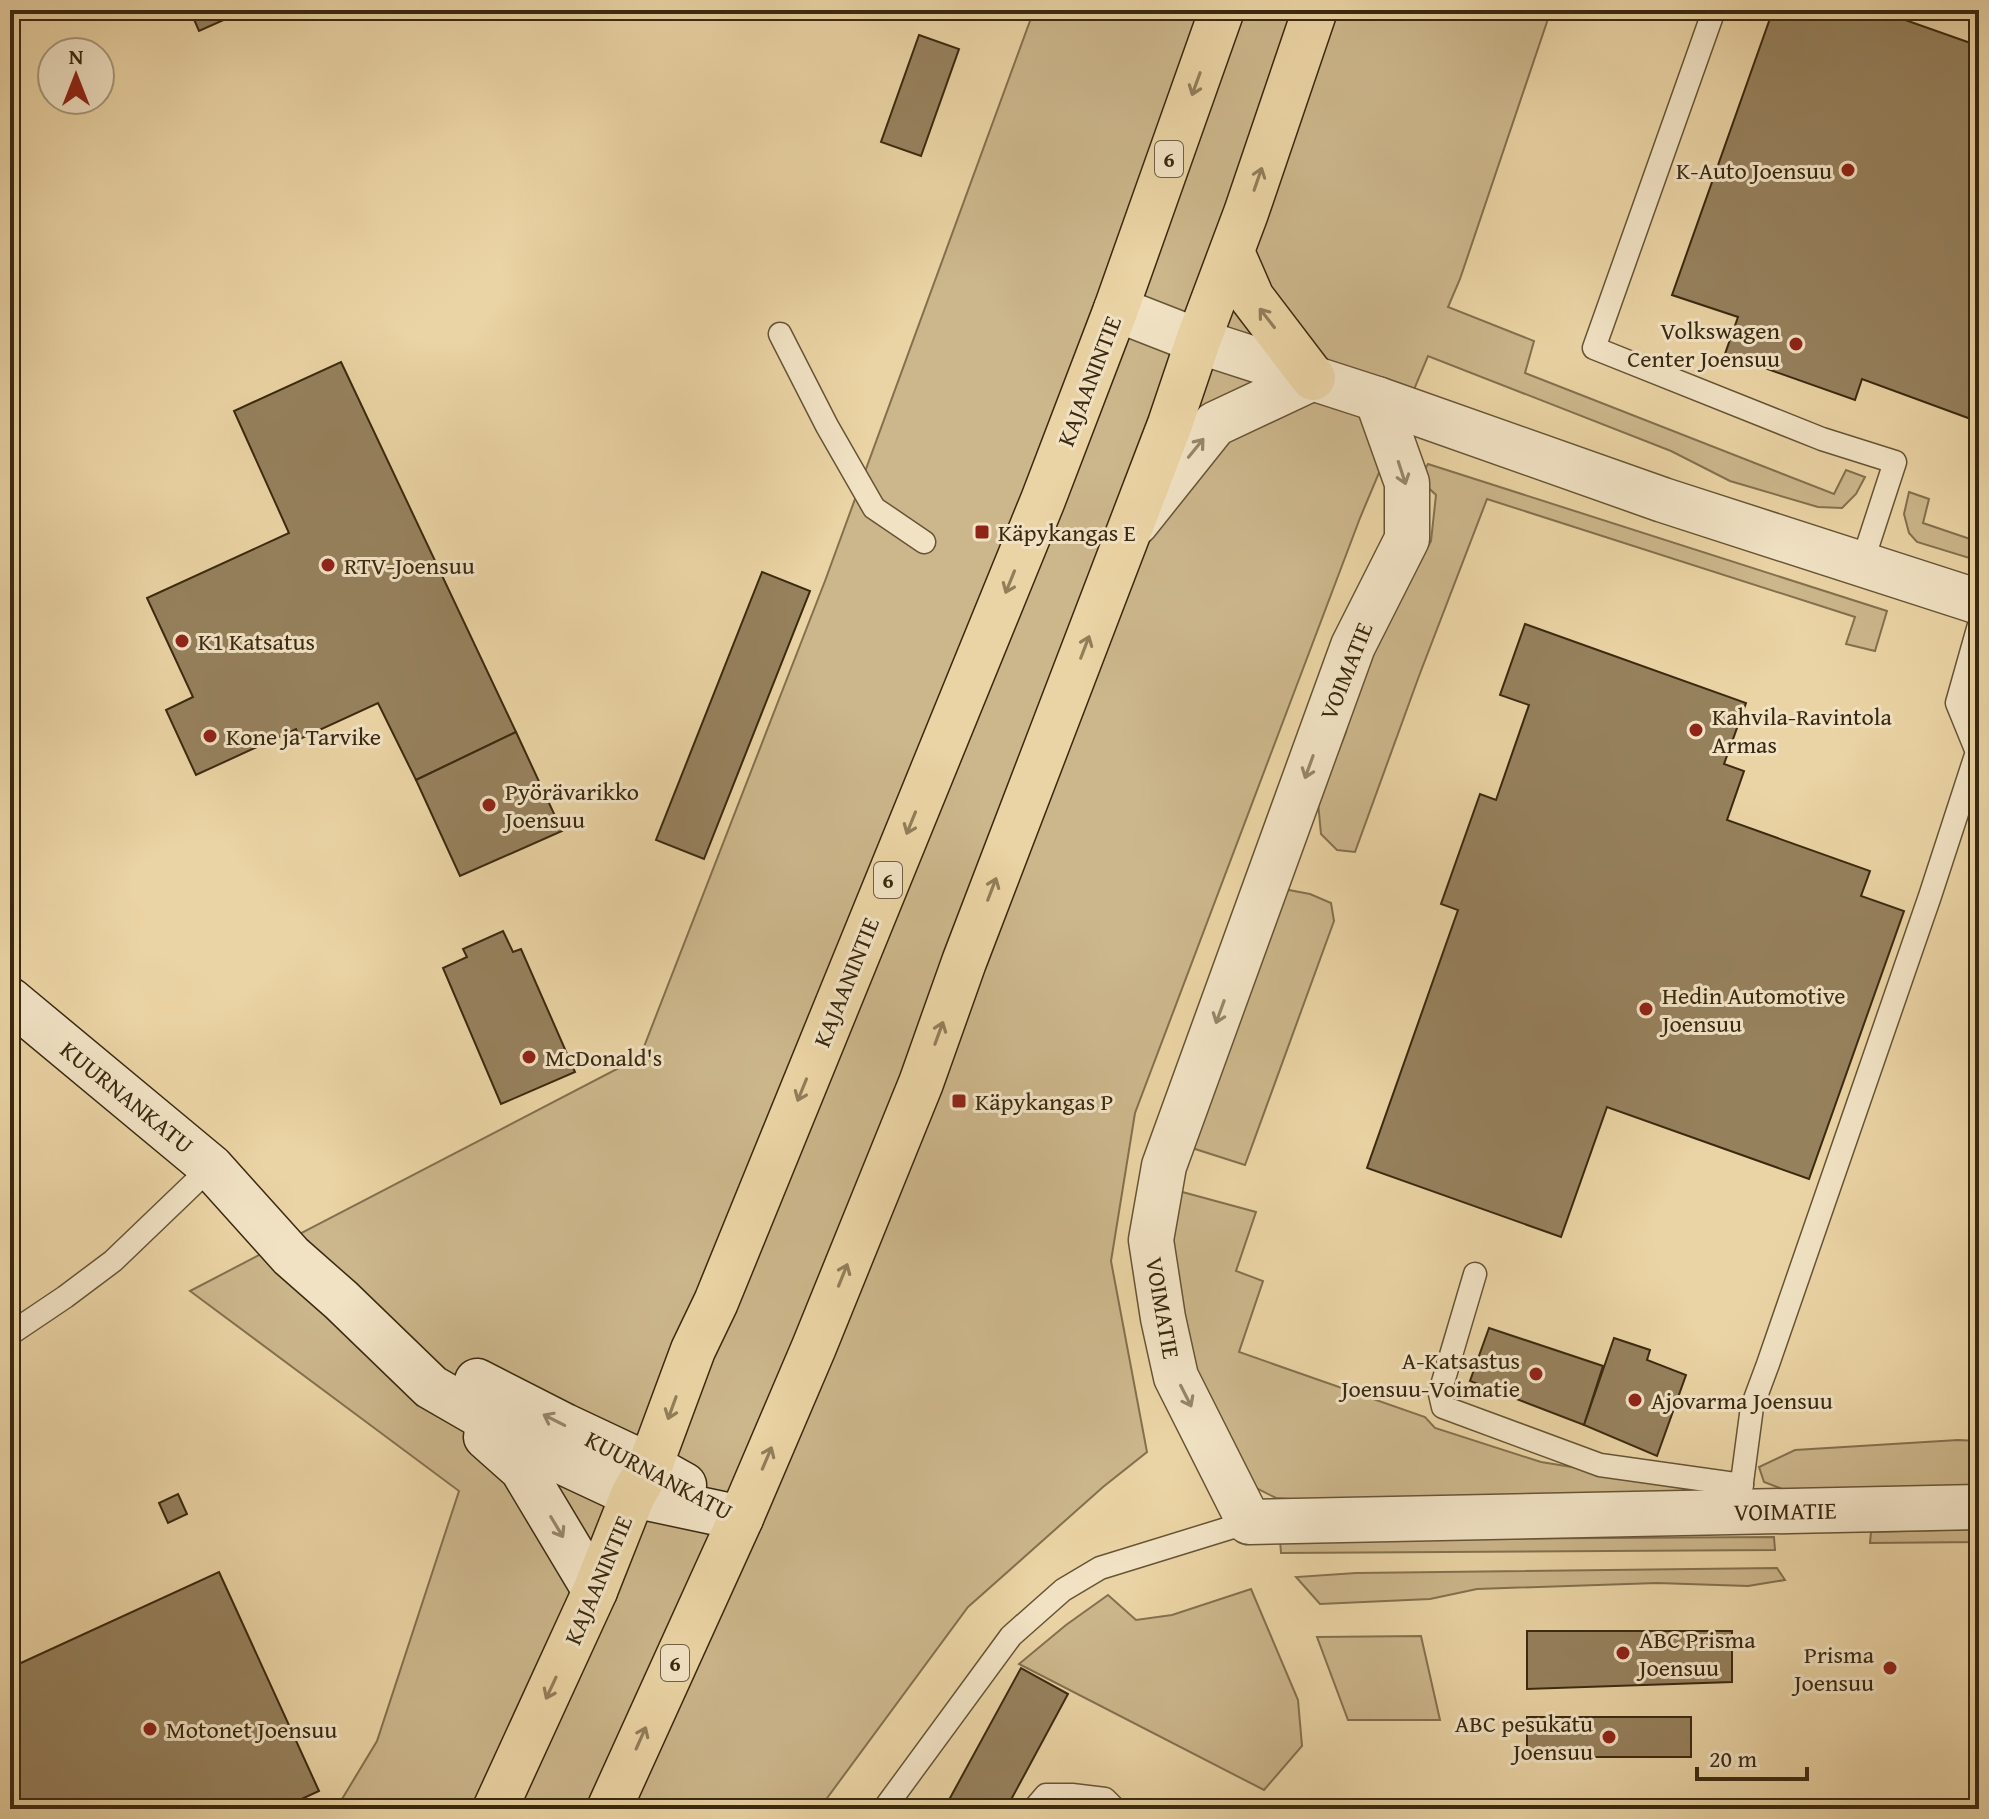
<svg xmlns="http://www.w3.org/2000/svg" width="1989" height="1819" font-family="'Gentium Book Plus',serif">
	<rect width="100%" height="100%" fill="#ead3a4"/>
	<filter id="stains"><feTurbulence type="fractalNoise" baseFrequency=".0025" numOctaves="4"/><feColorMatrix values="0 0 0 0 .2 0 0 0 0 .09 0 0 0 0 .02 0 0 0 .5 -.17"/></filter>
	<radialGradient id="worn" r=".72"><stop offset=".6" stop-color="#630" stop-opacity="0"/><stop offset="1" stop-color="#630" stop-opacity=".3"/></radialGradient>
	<g fill="#ccb68b" stroke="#83704e" stroke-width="2">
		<polygon points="1034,10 1551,10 1460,279 1448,307 1534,341 1525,373 1834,494 1846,470 1865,477 1856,494 1842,508 1818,507 1730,481 1671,451 1428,356 1360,518 1135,1113 1111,1261 1147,1452 1103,1487 968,1607 819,1809 336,1809 377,1741 459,1491 190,1291 640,1057 825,581"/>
		<polygon points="1428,464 1887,611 1875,651 1846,644 1855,617 1487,499 1419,676 1355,852 1337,850 1321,834 1318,802 1346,732 1355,685 1431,541 1436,495 1419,479"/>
		<polygon points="1909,492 1929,499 1923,523 1979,542 1979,561 1917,542 1909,533 1904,514"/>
		<polygon points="1289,890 1310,894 1331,903 1334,921 1245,1165 1192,1148 1271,899"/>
		<polygon points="1175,1190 1256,1212 1236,1271 1263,1281 1239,1352 1425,1417 1435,1428 1541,1462 1690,1486 1676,1494 1350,1503 1276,1498 1252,1486 1229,1454 1168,1300"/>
		<polygon points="1958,1440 1979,1441 1979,1487 1785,1490 1764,1482 1759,1467 1795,1450"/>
		<polygon points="1979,1529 1979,1542 1870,1543 1871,1532"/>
		<polygon points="1774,1537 1775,1550 1281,1553 1280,1540"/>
		<polygon points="1777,1568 1785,1580 1748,1586 1657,1583 1477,1589 1430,1599 1320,1604 1296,1577 1356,1573"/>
		<polygon points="1251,1589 1298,1700 1302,1746 1264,1790 1019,1664 1066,1625 1108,1595 1136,1620 1172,1615"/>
		<polygon points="1421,1636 1440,1720 1348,1720 1317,1637"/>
	</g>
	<g fill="#96815d" stroke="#3a2910" stroke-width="2">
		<polygon points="190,10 246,10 199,31"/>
		<polygon points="1773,10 1877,10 1979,46 1979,422 1862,379 1855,400 1725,354 1738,317 1672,295"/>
		<polygon points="919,35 959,49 921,156 881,142"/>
		<polygon points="341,362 516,732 416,780 378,703 300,739 296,729 196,775 166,710 193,697 147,598 289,533 234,411"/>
		<polygon points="762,572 810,591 704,859 656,840"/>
		<polygon points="1525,624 1746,703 1724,764 1744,771 1727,820 1870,871 1861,896 1904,911 1809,1179 1607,1107 1561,1237 1367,1168 1458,910 1441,904 1480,794 1496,800 1529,705 1500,695"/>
		<polygon points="516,732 562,831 460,876 416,780"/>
		<polygon points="503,931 513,952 521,949 575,1072 501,1104 443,968 467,957 463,949"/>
		<polygon points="1489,1328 1603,1366 1584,1425 1470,1381"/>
		<polygon points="1614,1338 1650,1350 1647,1360 1686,1375 1657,1456 1584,1425"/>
		<polygon points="178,1494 187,1514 168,1523 159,1503"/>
		<polygon points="219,1572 319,1791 280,1809 10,1809 10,1668"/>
		<polygon points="1527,1631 1732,1631 1732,1682 1527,1689"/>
		<polygon points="1021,1668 1068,1694 1006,1809 944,1809"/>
		<rect x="1527" y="1717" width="164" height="40"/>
	</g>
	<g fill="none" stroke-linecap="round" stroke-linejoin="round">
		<defs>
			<g id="lane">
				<polyline points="1714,10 1594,348 1822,439 1895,462 1862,563"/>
				<polyline points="780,334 827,426 874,508 924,542"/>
				<polyline points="1475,1274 1443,1382 1440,1394 1443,1407 1600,1465 1742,1485"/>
				<polyline points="10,1334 65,1297 113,1261 211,1167"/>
				<polyline points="1738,1512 1752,1407 1768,1364 1930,896 1977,752 1957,703 1979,625"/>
				<polyline points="884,1809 1011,1636 1063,1590 1100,1568 1249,1522"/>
				<polyline points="1034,1809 1046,1795 1072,1795 1105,1799 1115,1809"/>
			</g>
			<g id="street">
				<polyline points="1116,309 1198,341 1377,399 1663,500 1979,602"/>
				<polyline points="1377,399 1407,483 1407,539 1353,646 1164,1166 1151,1240 1163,1318 1176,1377 1249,1522 1979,1507"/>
				<polyline points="1136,523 1215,424 1313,378"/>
			</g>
			<g id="secondary">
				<polyline points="10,1000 211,1167 291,1256 341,1300 431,1387 556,1459 633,1495 741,1518"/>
				<polyline points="477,1381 565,1426 650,1466 684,1485"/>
				<polyline points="486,1437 522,1469 595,1591"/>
			</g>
			<g id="highway">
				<polyline points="1232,252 1252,298 1313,378"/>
				<polyline points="495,1809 595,1591 633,1495 650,1466 693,1350 716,1302 1043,500 1116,309 1222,10"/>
				<polyline points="609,1809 741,1518 814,1347 921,1083 964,962 1170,424 1198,341 1246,213 1315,10"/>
			</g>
		</defs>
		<use href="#lane" stroke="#665435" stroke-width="25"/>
		<use href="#street" stroke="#665435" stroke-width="47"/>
		<use href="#secondary" stroke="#3a2910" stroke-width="47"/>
		<use href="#highway" stroke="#3a2910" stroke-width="47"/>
		<use href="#lane" stroke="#f1e2c4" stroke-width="22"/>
		<use href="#street" stroke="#f1e2c4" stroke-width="44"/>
		<use href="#secondary" stroke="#f1e2c4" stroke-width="44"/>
		<use href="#highway" stroke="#ead3a4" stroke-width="44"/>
	</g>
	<defs><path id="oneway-shaft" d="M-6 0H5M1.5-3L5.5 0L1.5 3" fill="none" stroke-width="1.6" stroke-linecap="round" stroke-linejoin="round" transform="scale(2)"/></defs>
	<g stroke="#927e5a">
		<use href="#oneway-shaft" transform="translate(1196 84) rotate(110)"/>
		<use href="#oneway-shaft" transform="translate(1258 179) rotate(-71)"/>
		<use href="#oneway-shaft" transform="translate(1267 318) rotate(-128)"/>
		<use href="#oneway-shaft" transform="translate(1010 582) rotate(112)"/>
		<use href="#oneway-shaft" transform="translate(1085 647) rotate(-69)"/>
		<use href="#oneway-shaft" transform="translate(911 823) rotate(112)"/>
		<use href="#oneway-shaft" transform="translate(992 889) rotate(-69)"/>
		<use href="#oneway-shaft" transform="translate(939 1033) rotate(-70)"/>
		<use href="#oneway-shaft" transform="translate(802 1090) rotate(112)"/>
		<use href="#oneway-shaft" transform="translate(843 1275) rotate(-68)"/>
		<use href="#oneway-shaft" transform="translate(672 1408) rotate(110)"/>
		<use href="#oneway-shaft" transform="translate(767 1458) rotate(-67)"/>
		<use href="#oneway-shaft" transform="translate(551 1688) rotate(115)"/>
		<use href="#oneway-shaft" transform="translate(641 1738) rotate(-66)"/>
	</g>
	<g stroke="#96866a">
		<use href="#oneway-shaft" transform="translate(1196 448) rotate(-51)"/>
		<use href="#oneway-shaft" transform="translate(1402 473) rotate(72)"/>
		<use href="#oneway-shaft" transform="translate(1309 767) rotate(110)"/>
		<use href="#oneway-shaft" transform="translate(1220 1012) rotate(110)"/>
		<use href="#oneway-shaft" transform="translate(1186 1396) rotate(63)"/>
		<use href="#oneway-shaft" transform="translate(554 1420) rotate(-153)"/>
		<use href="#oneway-shaft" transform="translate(557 1527) rotate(59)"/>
	</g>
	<g fill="#8f2418" stroke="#f1e2c4" stroke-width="3">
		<circle cx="1848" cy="170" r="8"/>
		<circle cx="1796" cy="344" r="8"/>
		<rect x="974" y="524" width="16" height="16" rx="4"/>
		<circle cx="328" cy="565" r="8"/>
		<circle cx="182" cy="641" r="8"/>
		<circle cx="1696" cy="730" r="8"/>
		<circle cx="210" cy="736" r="8"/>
		<circle cx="489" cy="805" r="8"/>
		<circle cx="1646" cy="1009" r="8"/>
		<circle cx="529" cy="1057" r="8"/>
		<rect x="951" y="1093" width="16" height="16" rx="4"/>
		<circle cx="1536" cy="1374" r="8"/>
		<circle cx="1635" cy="1400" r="8"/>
		<circle cx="1623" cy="1653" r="8"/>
		<circle cx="1890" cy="1668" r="8"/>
		<circle cx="150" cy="1729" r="8"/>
		<circle cx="1609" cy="1737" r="8"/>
	</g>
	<g text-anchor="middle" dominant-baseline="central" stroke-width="6" stroke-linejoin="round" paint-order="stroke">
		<g fill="#f1e2c4" stroke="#716046" stroke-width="2">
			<rect x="1155" y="141" width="28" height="36" rx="6"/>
			<rect x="874" y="862" width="28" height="36" rx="6"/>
			<rect x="661" y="1645" width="28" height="36" rx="6"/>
		</g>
		<g font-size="22" font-weight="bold" fill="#3a2910">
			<text x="1169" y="159">6</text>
			<text x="888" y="880">6</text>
			<text x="675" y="1663">6</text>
		</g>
		<g font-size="24" fill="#3a2910" stroke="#f1e2c4" text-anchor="start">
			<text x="1832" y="170" text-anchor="end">K-Auto Joensuu</text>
			<text x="1780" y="330" text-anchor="end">Volkswagen<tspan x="1780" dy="28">Center Joensuu</tspan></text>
			<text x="998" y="532">Käpykangas E</text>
			<text x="344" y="565">RTV-Joensuu</text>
			<text x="198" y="641">K1 Katsatus</text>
			<text x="1712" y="716">Kahvila-Ravintola<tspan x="1712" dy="28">Armas</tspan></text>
			<text x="226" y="736">Kone ja Tarvike</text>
			<text x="505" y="791">Pyörävarikko<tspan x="505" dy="28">Joensuu</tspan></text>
			<text x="1662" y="995">Hedin Automotive<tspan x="1662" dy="28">Joensuu</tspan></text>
			<text x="545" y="1057">McDonald's</text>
			<text x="975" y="1101">Käpykangas P</text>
			<text x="1520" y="1360" text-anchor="end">A-Katsastus<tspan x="1520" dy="28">Joensuu-Voimatie</tspan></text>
			<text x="1651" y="1400">Ajovarma Joensuu</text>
			<text x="1639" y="1639">ABC Prisma<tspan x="1639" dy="28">Joensuu</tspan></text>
			<text x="1874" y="1654" text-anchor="end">Prisma<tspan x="1874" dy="28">Joensuu</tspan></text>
			<text x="1593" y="1723" text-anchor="end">ABC pesukatu<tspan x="1593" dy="28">Joensuu</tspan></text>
			<text x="166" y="1729">Motonet Joensuu</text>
		</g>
		<g font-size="24" fill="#3a2910" stroke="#f1e2c4">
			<text transform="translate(1089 381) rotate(-69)">KAJAANINTIE</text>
			<text transform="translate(1346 671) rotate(-68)">VOIMATIE</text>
			<text transform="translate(846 982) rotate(-68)">KAJAANINTIE</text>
			<text transform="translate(127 1097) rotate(39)">KUURNANKATU</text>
			<text transform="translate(1163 1308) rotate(80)">VOIMATIE</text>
			<text transform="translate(659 1475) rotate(28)">KUURNANKATU</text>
			<text transform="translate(1785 1511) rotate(-1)">VOIMATIE</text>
			<text transform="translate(598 1580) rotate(-67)">KAJAANINTIE</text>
		</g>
	</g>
	<rect width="1989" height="1819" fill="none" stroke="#ead3a4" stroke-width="40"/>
	<rect x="12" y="12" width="1965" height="1795" fill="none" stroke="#3a2910" stroke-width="4"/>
	<rect x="20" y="20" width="1949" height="1779" fill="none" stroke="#3a2910" stroke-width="2"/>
	<g transform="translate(76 76)"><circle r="38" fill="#f1e2c4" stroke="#a8987c" stroke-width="2"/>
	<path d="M0-6L14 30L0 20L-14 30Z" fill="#8f2418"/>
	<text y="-12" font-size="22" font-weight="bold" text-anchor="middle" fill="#3a2910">N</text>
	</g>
	<path d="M1697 1767v12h110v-12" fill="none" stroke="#3a2910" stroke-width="4"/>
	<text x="1709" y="1767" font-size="24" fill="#3a2910" stroke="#f1e2c4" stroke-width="6" paint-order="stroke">20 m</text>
	<rect width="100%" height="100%" filter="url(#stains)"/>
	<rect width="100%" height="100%" fill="url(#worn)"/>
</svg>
